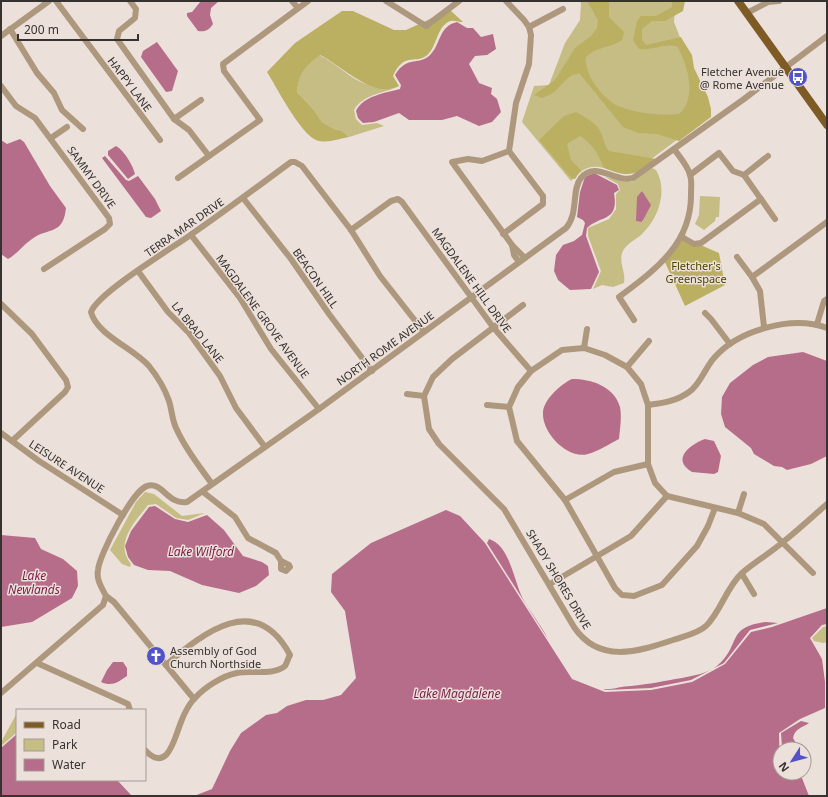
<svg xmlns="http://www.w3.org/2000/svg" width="828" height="797" font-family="'Noto Sans',sans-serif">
	<rect width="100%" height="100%" fill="#ece0da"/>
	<g fill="#c6bd84" fill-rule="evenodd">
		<path d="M580 1H676L674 22 710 115 634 172 603 165 604 168C588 164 582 170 571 181L522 122 534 86 549 85 565 43 580 20 581 3Z"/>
		<path d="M319 55C334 62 345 74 359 81 369 86 381 87 392 89 378 94 362 96 354 110L356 119 362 125 377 123 384 126 349 137 342 131 334 129 322 122 314 110 297 92C299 74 305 66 319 55Z"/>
		<path d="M652 168 656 170C668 190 659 218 642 234 636 240 626 243 622 253 619 263 626 273 624 283L613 287 602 285 593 289 601 271 588 236V228L609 219 616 209V194L620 190 618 184 605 177 632 182ZM642 191 643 222 637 220V204Z"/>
		<polygon points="700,196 720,197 719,217 716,217 715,221 704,230 695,224 699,215"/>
		<path d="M145 492 154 494 182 516 205 513 188 520 176 518 156 504 148 505C134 523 114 543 131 564L130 567 122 564 110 550 136 502Z"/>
		<polygon points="827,626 827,642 823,643 814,641 812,638 823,627"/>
		<polygon points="17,713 16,733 1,746 1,742"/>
	</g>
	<g fill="#bbaf62">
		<path d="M587 1H609V17L624 32 622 40C611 48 597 46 586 57 583 73 603 99 618 106 636 113 659 116 679 114 698 97 687 66 678 47 665 42 653 51 639 49L633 40 637 21 641 16H656L672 7V1H685L683 11 665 21H652L642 29V40L646 45 681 37 682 39 692 55 694 68 708 97 711 109V117L679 141 657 134 638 133 623 127 580 74C569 72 562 86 554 92 550 95 546 96 542 98L534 95 555 80 575 48 591 36 597 28 598 20Z"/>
		<path d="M450 10 463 22C458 22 453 19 448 22 436 29 437 48 426 56 414 64 404 52 393 76L399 86C374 100 341 65 320 55 305 66 299 74 297 92L314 110 322 122 334 129 342 131 349 137C338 139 326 144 316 140 300 133 277 88 267 72L295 43 342 11H353L394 30H406Z"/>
		<path d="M576 112C585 117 598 124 601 133 604 140 604 145 609 151L656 159C634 176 630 178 604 168 598 154 593 144 580 136L567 144 571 160 581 170 575 179 571 178 539 140 564 116Z"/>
		<polygon points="682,237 719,253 725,285 685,306 664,260"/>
	</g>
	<g fill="#b66d89">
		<path d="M201 1H219L211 8 210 15 213 24C209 30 206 32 198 31L187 16V13L192 12Z"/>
		<path d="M457 22 467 28H473L481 37 493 34 496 49 487 55 475 56 469 64 479 83 492 88 491 94 497 99 501 112 492 122 479 126 457 116 442 120H409L399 113 374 122 363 123 358 118 356 111C363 96 385 93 400 89L401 85 395 75C408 54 419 67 431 54 441 43 439 26 457 22Z"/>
		<polygon points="157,42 178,71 172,91 166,92 141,57 143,51"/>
		<path d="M20 139 24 142 50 186 66 208C63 236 48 227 32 239 23 245 17 254 8 259L1 254V140L7 144Z"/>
		<path d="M116 146C124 150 133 166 135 174L128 179 108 155V151Z"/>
		<polygon points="105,156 126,180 129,181 138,176 155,199 161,211 151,218 146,217 102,158"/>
		<path d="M594 173 617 185 619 190 614 193C619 222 601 215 587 228L586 236 599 272 591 289 570 290 558 280 554 271 556 255 563 245 574 241 582 235 585 223 583 220 577 217 580 192 585 177Z"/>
		<polygon points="642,191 651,205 642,222 636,221 637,197"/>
		<polygon points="803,352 827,361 827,456 811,464 787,470 782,467 774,466 754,454 751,448 725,427 721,414 722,397 730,383 753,365 768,357"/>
		<path d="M572 379C591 379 614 386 620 407 622 417 620 429 619 439 609 444 599 451 588 454 568 460 542 433 543 413 543 400 561 384 572 379Z"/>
		<path d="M705 439 714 441 721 456 718 472 714 474 692 472C670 459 691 444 705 439Z"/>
		<polygon points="155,506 175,519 188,522 207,515 224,530 243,556 262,562 268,566 269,575 256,586 239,593 202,585 170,571 148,570 134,565 128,557 125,546 131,531 149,507"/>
		<polygon points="446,510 460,516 485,543 572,679 605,692 651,690 692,682 725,664 751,632 772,627 827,608 827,624 822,625 810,638 822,659 825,682 825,708 800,719 779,733 780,773 800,773 809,796 194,796 212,789 230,751 241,733 266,715 277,713 287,706 306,700 323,700 341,695 356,678 345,611 331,592 332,574 371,543"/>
		<polygon points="1,535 35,538 41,549 63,559 77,571 78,586 72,598 32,622 1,627"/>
		<path d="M489 539C510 545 514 582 523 599 531 613 541 625 548 639L487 543Z"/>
		<path d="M766 622 778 623 750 630 724 663 691 680 651 688 606 690 603 689C613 690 621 686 631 686 650 684 664 681 682 678 695 675 706 674 717 666 742 645 725 627 766 622Z"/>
		<path d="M113 662H123L127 668V676C118 682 112 687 101 682L107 670Z"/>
		<path d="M801 721 809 723C802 728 795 728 793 738L799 749H785L782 747 781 733Z"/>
		<polygon points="17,734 17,780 117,780 132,796 1,796 1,748"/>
	</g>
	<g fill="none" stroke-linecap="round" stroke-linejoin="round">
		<g stroke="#ad987e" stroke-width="6">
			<polyline points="56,1 160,140"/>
			<polyline points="130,1 136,9 135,18 119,31 117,39 174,119 189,130 209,156"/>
			<polyline points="292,1 298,8"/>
			<polyline points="386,1 426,26 459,1"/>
			<polyline points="506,1 524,20 529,27 531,35 529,64 516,103 509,151"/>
			<polyline points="747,13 768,2 779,1"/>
			<polyline points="529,27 563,9"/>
			<polyline points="10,29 37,73 54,93 62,110 83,129"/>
			<polyline points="1,36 49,1"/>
			<polyline points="1,86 16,106 35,118 109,218 110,224 105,229 44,269"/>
			<polyline points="174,119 201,100"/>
			<polyline points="51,138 67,127"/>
			<polyline points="509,151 482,161 468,159 452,162 512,245 525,258"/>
			<polyline points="690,175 719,153 733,171 744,175 775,219"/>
			<polyline points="744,175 768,156"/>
			<polyline points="178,178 260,120 224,71 223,64 308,1"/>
			<polyline points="243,198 291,259 329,314 372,371"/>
			<polyline points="351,230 391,201 398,199 402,202 493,327 531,371"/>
			<polyline points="503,234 543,204 543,196 509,151"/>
			<polyline points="191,235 240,298 271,349 319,409"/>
			<polyline points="682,237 694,244 701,243 761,199"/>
			<polyline points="512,245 514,255 519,262"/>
			<polyline points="737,257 752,277 760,291 764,327"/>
			<polyline points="138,271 168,312 189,333 220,376 236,408 265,447"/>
			<polyline points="752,277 827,222"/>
			<polyline points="1,304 32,334 66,380 68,387 65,392 12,441"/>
			<path d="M523 305 452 359 433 377 424 396 429 429 439 444 504 509 574 627C599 664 637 652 673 640 684 636 697 634 706 626 721 611 726 588 742 573 755 562 770 553 783 542 798 530 812 517 827 504"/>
			<polyline points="705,313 711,319 730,344"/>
			<path d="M634 320 619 297C655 270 692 244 691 193 691 188 692 180 690 175 688 166 679 156 674 149"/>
			<polyline points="817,324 824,301 827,299"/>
			<polyline points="584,348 587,329"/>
			<polyline points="627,367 649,341"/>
			<polyline points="407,394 424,396"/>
			<polyline points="487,405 509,407"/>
			<path d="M648 405C663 403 677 401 689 392 700 385 705 368 714 358 738 330 792 315 827 328"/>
			<polyline points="1,433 39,461 123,515"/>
			<path d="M212 484C200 467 186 450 177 430 172 421 172 410 169 401 165 389 157 376 149 366 133 348 97 335 91 312 98 293 169 250 189 236 224 212 257 187 291 162H295L302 166 351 230 380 276 424 332"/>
			<polyline points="203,492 235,517 248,538 276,553 281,561 281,569 286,571 290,567 289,565 281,561"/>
			<polyline points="565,500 614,472 648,464"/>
			<polyline points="715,508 708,526 697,546 662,585 634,596 622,595 615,588 565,500 517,441 509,407 518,387 531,371 562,350 584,348 605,355 627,367 641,384 648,405 648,464 655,483 667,496 738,513 764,524 813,573"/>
			<polyline points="738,513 744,494"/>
			<polyline points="742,574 754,594"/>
			<polyline points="550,584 631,536 667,496"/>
			<polyline points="106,596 114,602 194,699"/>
			<polyline points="37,663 128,704 130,710"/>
			<path d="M1 693 103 605 106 596C102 588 96 580 98 570 99 555 133 490 147 486 163 481 167 505 187 502L319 409 566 228C579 213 571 190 581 178 596 160 614 183 633 178L744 99 827 36"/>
			<path d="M145 750C168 775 175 736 181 722 184 714 189 704 195 698 205 687 222 676 237 673 251 670 273 676 285 666 287 663 288 658 290 655 256 591 204 632 166 665"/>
		</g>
		<polyline stroke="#7e5a24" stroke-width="8" points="738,1 827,125"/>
	</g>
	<defs>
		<symbol id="bus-disc" viewBox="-11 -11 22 22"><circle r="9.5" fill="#5252c9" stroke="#ece0da"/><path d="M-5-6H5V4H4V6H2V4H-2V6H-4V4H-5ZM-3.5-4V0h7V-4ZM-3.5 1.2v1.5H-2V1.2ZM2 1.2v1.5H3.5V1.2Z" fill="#fff"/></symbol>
		<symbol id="church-disc" viewBox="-11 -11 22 22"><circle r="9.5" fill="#5252c9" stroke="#ece0da"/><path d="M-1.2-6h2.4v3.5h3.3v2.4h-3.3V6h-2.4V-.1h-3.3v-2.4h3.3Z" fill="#fff"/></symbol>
	</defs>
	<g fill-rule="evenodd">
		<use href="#bus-disc" x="787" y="66" width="22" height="22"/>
		<use href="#church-disc" x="145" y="645" width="22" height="22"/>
	</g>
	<g text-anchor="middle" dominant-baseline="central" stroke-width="3" stroke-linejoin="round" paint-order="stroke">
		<g font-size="11" fill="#36322f" stroke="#ece0da" text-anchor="end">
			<text x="784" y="71">Fletcher Avenue<tspan x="784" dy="13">@ Rome Avenue</tspan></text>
			<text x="170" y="650" text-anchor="start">Assembly of God<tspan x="170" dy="13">Church Northside</tspan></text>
		</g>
		<g font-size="11" fill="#36322f" stroke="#ece0da">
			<text transform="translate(130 84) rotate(53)">HAPPY LANE</text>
			<text transform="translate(92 177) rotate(54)">SAMMY DRIVE</text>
			<text transform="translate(184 227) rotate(-35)">TERRA MAR DRIVE</text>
			<text transform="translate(316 278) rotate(55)">BEACON HILL</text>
			<text transform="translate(472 280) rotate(54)">MAGDALENE HILL DRIVE</text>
			<text transform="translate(263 316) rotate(54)">MAGDALENE GROVE AVENUE</text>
			<text transform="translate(198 332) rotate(51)">LA BRAD LANE</text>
			<text transform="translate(385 348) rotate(-36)">NORTH ROME AVENUE</text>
			<text transform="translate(67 466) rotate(33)">LEISURE AVENUE</text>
			<text transform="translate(559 579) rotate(59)">SHADY SHORES DRIVE</text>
		</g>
		<g font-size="11" fill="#4d4404" stroke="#ece0da">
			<text x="696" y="265">Fletcher's<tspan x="696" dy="13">Greenspace</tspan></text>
		</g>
		<g font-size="12" font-style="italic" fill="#761c47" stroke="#ece0da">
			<text x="201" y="551">Lake Wilford</text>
			<text x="34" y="575">Lake<tspan x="34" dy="14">Newlands</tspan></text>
			<text x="457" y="693">Lake Magdalene</text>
		</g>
	</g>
	<rect width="828" height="797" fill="none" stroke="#36322f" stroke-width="4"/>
	<rect x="16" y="709" width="130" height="72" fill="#ece0da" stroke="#a39a96"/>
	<rect x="24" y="722" width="20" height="6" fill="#7e5a24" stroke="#a39a96"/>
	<text x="52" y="729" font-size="12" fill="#36322f">Road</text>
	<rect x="24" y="739" width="20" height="12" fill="#c6bd84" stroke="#a39a96"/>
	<text x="52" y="749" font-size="12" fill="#36322f">Park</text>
	<rect x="24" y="759" width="20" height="12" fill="#b66d89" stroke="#a39a96"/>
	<text x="52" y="769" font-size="12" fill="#36322f">Water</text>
	<g transform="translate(792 761) rotate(234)"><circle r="19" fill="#ece0da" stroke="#a39a96"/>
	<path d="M0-3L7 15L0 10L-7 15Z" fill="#5252c9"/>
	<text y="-6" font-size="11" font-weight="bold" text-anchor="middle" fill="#36322f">N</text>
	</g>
	<path d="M18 34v6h120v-6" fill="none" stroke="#36322f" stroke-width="2"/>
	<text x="24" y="34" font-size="12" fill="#36322f" stroke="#ece0da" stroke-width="3" paint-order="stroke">200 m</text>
</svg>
